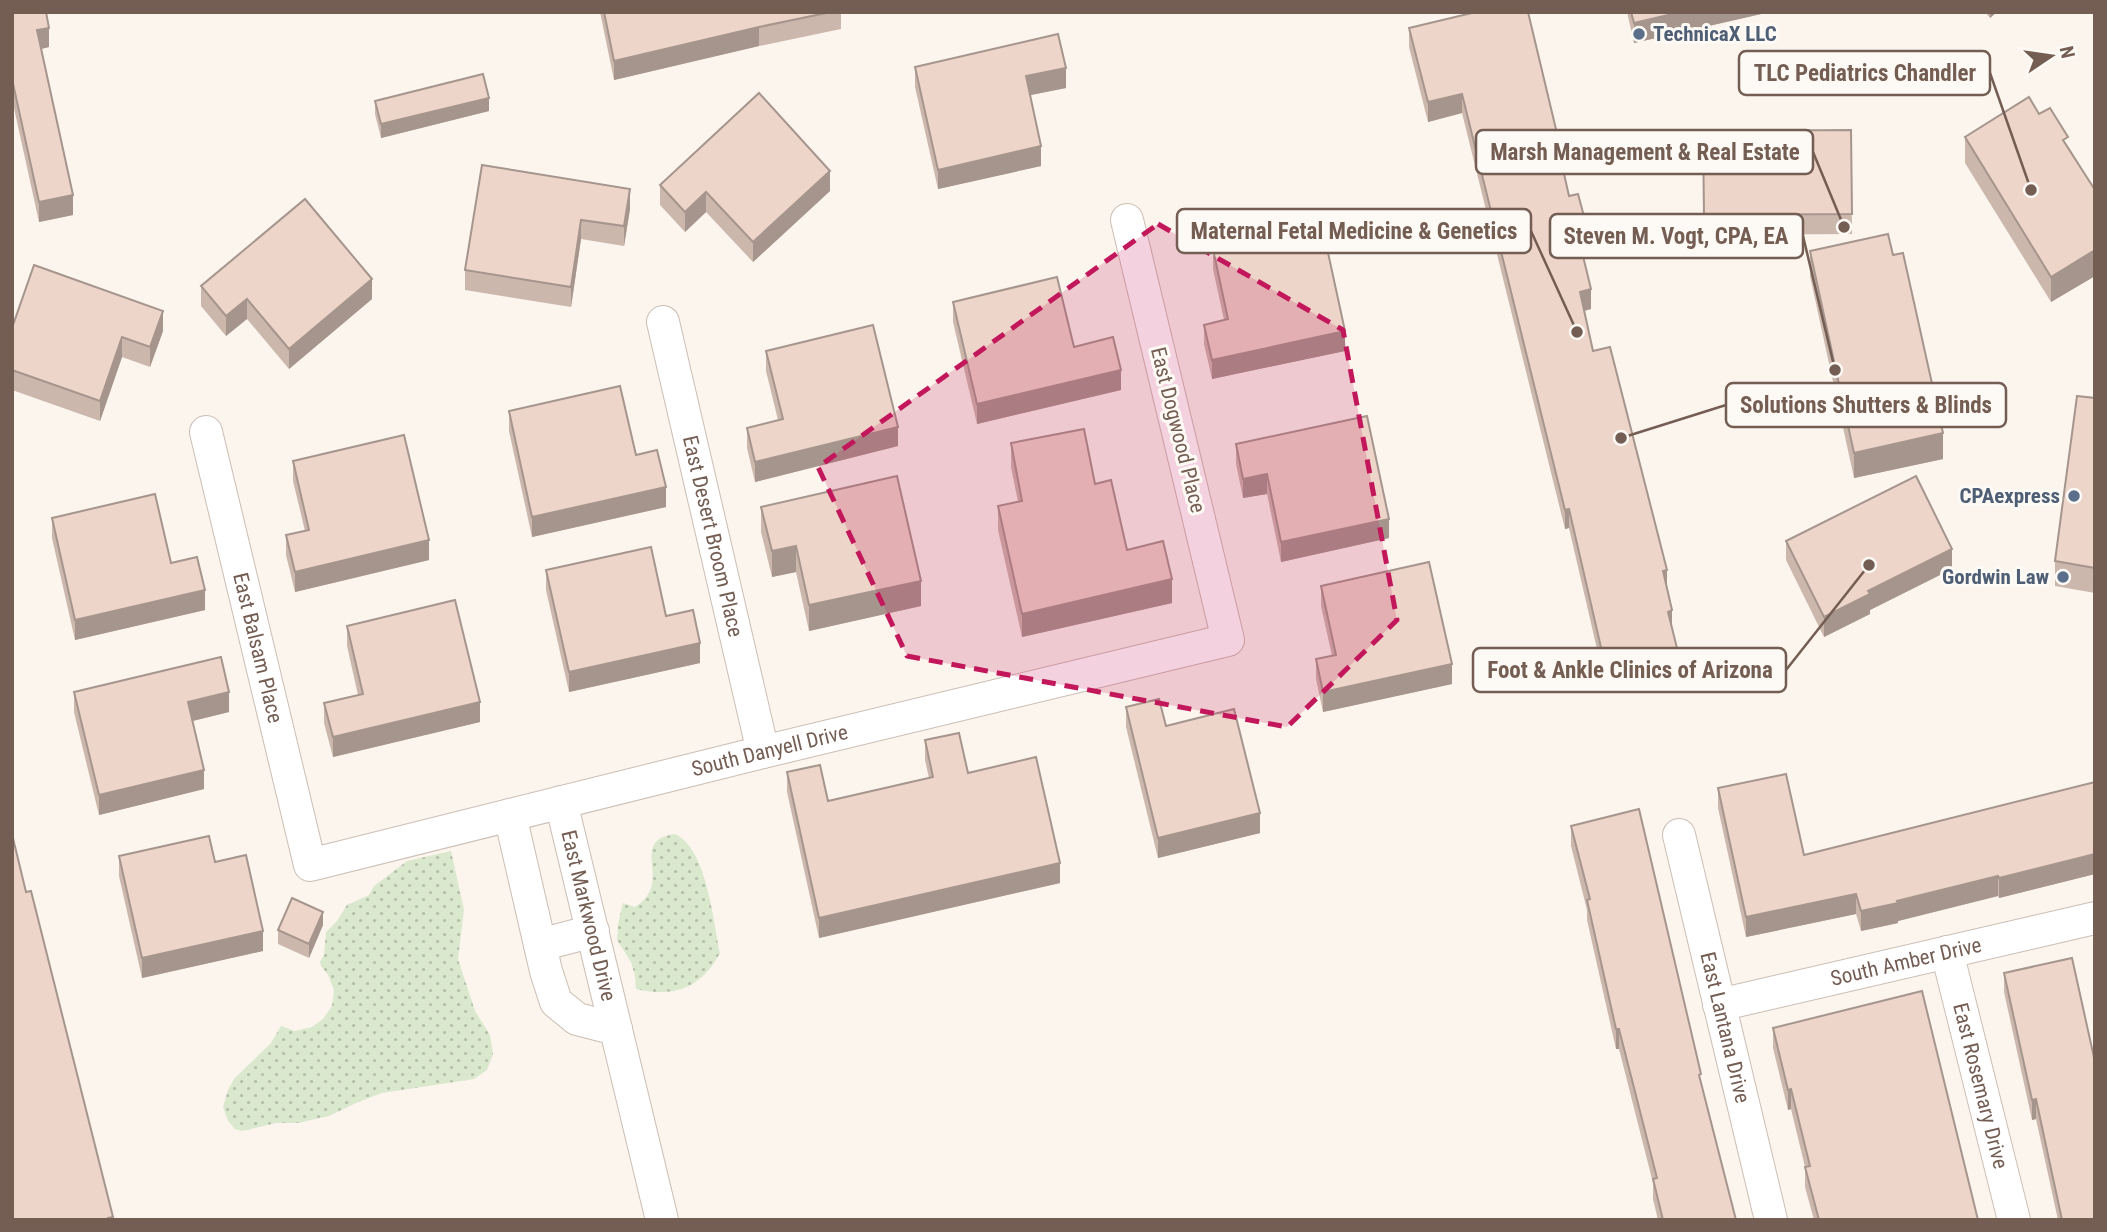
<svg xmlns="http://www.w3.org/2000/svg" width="2107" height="1232" font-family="'Roboto Condensed',sans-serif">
	<defs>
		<pattern id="grass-dots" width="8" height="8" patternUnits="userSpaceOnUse" patternTransform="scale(1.75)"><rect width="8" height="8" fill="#dae8cd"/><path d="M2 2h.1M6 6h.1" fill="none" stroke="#b5bfa9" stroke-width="1.8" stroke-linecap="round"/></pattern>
	</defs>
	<rect width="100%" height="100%" fill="#fbf5ee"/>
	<g fill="url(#grass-dots)">
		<path d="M675 834C707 849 713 920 720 953 701 988 675 998 636 989L635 976 631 962 617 940 618 924 623 903 635 907C676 882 626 841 675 834Z"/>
		<polygon points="451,851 464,910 458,959 475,1011 490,1035 493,1054 487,1070 474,1079 382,1093 356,1103 329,1116 298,1123 276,1123 242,1131 235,1129 228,1121 223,1107 228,1090 234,1079 271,1043 281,1026 295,1031 312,1027 323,1019 332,1006 334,990 328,975 321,966 320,962 324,955 326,932 337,921 347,905 369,895 374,886 407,861"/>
	</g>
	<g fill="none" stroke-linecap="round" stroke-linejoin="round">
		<defs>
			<g id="minor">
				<path id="s1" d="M663 322 763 752"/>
				<path id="s2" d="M206 432 310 865 763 752 1228 640 1127 220"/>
				<path id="s3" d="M561 802 662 1220"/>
				<polyline points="510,815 546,971 556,1002 577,1019 616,1029"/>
				<path id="s4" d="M1679 835 1771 1220"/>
				<polyline points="540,945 593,931"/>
				<path id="s5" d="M1947 952 2014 1220"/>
				<path id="s6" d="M1719 1005 2095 918"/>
			</g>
		</defs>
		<use href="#minor" stroke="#ccbdb4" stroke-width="34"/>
		<use href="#minor" stroke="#fff" stroke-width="32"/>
	</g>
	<g fill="#ccb7ad">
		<polygon points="12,12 49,47 41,49 73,215 39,222 12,99"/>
		<polygon points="600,12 841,12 841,29 759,46 614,80"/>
		<polygon points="1627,12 1770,12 1634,43"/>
		<polygon points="1985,12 1997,12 1990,18"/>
		<polygon points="1409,28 1560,156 1569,196 1585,239 1579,241 1591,309 1584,311 1593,351 1667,587 1678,671 1606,688 1569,528 1565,529 1462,113 1428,122 1409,47"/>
		<polygon points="915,67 1066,88 1030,95 1041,166 938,189 915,87"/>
		<polygon points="375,101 489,111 381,138 375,114"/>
		<polygon points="2039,114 2068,146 2095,190 2095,276 2051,302 1965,163 1965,137"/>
		<polygon points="1851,130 1852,234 1704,235 1703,131"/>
		<polygon points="482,165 630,209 624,246 581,239 571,307 465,290 465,270"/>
		<polygon points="660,185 830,191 753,262 706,212 685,232 660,205"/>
		<polygon points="1213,249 1345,351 1212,379 1204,344 1204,325 1224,320 1213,269"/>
		<polygon points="1810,251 1943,459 1854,478 1810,276"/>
		<polygon points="201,286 372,299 289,369 247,319 226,336 201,306"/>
		<polygon points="953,302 1074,347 1121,390 977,424 953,322"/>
		<polygon points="12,328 163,331 150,367 122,357 100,421 12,390"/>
		<polygon points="766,351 898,446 755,482 747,448 747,428 778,420 766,371"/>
		<polygon points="2095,398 2095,593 2055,586 2055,561"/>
		<polygon points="509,411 636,455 666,507 532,537 509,431"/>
		<polygon points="1011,443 1095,484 1127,550 1172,603 1022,637 998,530 998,506 1018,502 1011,467"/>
		<polygon points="1236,444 1389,538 1281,562 1267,494 1243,498 1236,464"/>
		<polygon points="293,461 429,560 295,592 286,555 286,535 305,531 293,481"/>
		<polygon points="761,507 921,606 809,631 796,572 772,577 761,532"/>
		<polygon points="52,518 171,563 205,610 75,640 52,538"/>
		<polygon points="1786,541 1952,569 1870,610 1870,614 1824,637 1786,560"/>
		<polygon points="546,570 666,616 700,663 569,692 546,590"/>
		<polygon points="1321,586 1452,684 1323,712 1316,679 1316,659 1332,656 1321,606"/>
		<polygon points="347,626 480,722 333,757 324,723 324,703 358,695 347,646"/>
		<polygon points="74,692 229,712 193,721 204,789 99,815 74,712"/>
		<polygon points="1126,707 1166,726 1260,833 1158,858 1126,727"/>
		<polygon points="925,740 968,773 1060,883 819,938 787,792 787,772 828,801 929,778 925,760"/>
		<polygon points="2095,782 2095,874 1999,898 1998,896 1898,921 1898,923 1861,931 1856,914 1746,937 1718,808 1718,788 1804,855"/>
		<polygon points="1571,826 1701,1083 1736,1220 1658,1220 1653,1199 1653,1183 1619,1049 1616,1049 1587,920 1587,910 1571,846"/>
		<polygon points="119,856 215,862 263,951 142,978 119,876"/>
		<polygon points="323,925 309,958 278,944 278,930"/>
		<polygon points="2004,973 2095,1220 2058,1220 2036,1119 2032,1120 2004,992"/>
		<polygon points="1773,1028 1978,1220 1814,1220 1805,1187 1805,1167 1791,1109 1788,1110 1773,1048"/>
	</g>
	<g fill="#a6958d">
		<polygon points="1681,12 1770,12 1634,43 1634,23"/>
		<polygon points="1990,12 1997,12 1990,18"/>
		<polygon points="759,27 759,46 614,80 614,61"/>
		<polygon points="49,28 49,47 37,50 37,30"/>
		<polygon points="1066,68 1066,88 1026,96 1026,76"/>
		<polygon points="1462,94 1462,113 1428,122 1428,102"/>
		<polygon points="489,98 489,111 381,138 381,124"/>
		<polygon points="1041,146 1041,166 938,189 938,170"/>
		<polygon points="830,171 830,191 753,262 753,242"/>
		<polygon points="630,189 630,209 624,246 624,226"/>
		<polygon points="706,192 706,212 685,232 685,212"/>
		<polygon points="73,195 73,215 39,222 39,202"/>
		<polygon points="581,220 581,239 571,307 571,287"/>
		<polygon points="1585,220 1585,239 1575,242 1575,223"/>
		<polygon points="2095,250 2095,276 2051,302 2051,277"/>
		<polygon points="372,279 372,299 289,369 289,349"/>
		<polygon points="1591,289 1591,309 1580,312 1580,292"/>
		<polygon points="247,299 247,319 226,336 226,316"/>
		<polygon points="163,311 163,331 150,367 150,347"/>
		<polygon points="1345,331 1345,351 1212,379 1212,360"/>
		<polygon points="122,337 122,357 100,421 100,401"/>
		<polygon points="1121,370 1121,390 977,424 977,404"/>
		<polygon points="898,427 898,446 755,482 755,462"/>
		<polygon points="1943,433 1943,459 1854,478 1854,453"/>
		<polygon points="1267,474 1267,494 1243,498 1243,479"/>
		<polygon points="666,487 666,507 532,537 532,517"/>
		<polygon points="1569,509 1569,528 1565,529 1565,510"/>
		<polygon points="1389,519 1389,538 1281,562 1281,542"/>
		<polygon points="429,540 429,560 295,592 295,572"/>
		<polygon points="796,546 796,572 772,577 772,551"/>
		<polygon points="1952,549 1952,569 1870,610 1870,614 1824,637 1824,617 1868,591"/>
		<polygon points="1667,570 1667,590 1663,571"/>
		<polygon points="1172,579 1172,603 1022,637 1022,614"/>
		<polygon points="921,581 921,606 809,631 809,605"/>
		<polygon points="205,590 205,610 75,640 75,620"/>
		<polygon points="1672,610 1672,630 1668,612"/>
		<polygon points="700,643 700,663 569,692 569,672"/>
		<polygon points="1678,652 1678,671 1606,688 1606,669"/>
		<polygon points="1452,664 1452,684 1323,712 1323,692"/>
		<polygon points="229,692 229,712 188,722 188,702"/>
		<polygon points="480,702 480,722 333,757 333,737"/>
		<polygon points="204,770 204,789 99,815 99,795"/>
		<polygon points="1260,813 1260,833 1158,858 1158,838"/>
		<polygon points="2095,854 2095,874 1999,898 1999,878"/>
		<polygon points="1060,863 1060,883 819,938 819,918"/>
		<polygon points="1998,876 1998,896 1898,921 1898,923 1861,931 1861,911"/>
		<polygon points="1856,894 1856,914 1746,937 1746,917"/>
		<polygon points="323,912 323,925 309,958 309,944"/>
		<polygon points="263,931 263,951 142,978 142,958"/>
		<rect x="1616" y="1029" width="3" height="20"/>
		<polygon points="1791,1089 1791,1109 1788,1110 1788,1090"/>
		<polygon points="2036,1099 2036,1119 2032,1120 2032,1100"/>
	</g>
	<g fill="#edd5c9" stroke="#a6958d" stroke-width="2">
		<polygon points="12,12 46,12 49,28 37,30 73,195 39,202 12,79"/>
		<polygon points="604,12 831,12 759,27 614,61"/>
		<polygon points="1476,12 1528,12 1560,146 1558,147 1569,196 1578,194 1585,220 1575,223 1591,289 1580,292 1593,351 1610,347 1667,570 1663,571 1672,610 1668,612 1678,652 1606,669 1569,509 1565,510 1462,94 1428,102 1409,28"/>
		<polygon points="1631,12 1681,12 1634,23"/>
		<polygon points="1058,34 1066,68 1026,76 1041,146 938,170 915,67"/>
		<polygon points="483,74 489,98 381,124 375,101"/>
		<polygon points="759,93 830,171 753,242 706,192 685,212 660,185"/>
		<polygon points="2029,97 2039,114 2050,108 2068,137 2063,140 2095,190 2095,250 2051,277 1965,137"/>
		<polygon points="1851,130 1852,214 1704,215 1703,131"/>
		<polygon points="482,165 630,189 624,226 581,220 571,287 465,270"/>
		<polygon points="305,199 372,279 289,349 247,299 226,316 201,286"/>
		<polygon points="1322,225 1345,331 1212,360 1204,325 1228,319 1213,249"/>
		<polygon points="1888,234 1893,255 1903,253 1943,433 1854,453 1810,251"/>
		<polygon points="34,265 163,311 150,347 122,337 100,401 12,370 12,328"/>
		<polygon points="1057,277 1074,347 1113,337 1121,370 977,404 953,302"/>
		<polygon points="873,325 898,427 755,462 747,428 783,419 766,351"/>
		<polygon points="620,386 636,455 657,450 666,487 532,517 509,411"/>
		<polygon points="2077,396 2095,398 2095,568 2055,561"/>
		<polygon points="1367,416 1389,519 1281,542 1267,474 1243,479 1236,444"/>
		<polygon points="1084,429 1095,484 1111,480 1127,550 1163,541 1172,579 1022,614 998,506 1022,501 1011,443"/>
		<polygon points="404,435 429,540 295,572 286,535 309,530 293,461"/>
		<polygon points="897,476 921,581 809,605 796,546 772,551 761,507"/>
		<polygon points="1916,476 1952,549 1868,591 1870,594 1824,617 1786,541"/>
		<polygon points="155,494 171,563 197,557 205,590 75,620 52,518"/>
		<polygon points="651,547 666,616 693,610 700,643 569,672 546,570"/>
		<polygon points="1429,562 1452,664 1323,692 1316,659 1336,655 1321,586"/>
		<polygon points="455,600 480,702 333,737 324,703 363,694 347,626"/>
		<polygon points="221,657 229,692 188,702 204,770 99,795 74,692"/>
		<polygon points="1159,699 1166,726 1234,709 1260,813 1158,838 1126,707"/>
		<polygon points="959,733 968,773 1036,757 1060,863 819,918 787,772 820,765 828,801 933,777 925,740"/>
		<polygon points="1786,774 1804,855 2095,782 2095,854 1999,878 1998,876 1897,901 1898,903 1861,911 1856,894 1746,917 1718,788"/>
		<polygon points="1639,809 1701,1074 1699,1075 1736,1220 1663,1220 1653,1179 1657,1178 1619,1029 1616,1029 1587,900 1590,899 1571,826"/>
		<polygon points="12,834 26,892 31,891 113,1217 108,1218 109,1220 12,1220"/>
		<polygon points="209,836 215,862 246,855 263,931 142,958 119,856"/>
		<polygon points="292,898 323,912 309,944 278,930"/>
		<polygon points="2072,958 2095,1062 2095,1220 2062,1220 2036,1099 2032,1100 2004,973"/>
		<polygon points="1922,991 1978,1220 1819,1220 1805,1167 1810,1166 1791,1089 1788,1090 1773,1028"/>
	</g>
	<path fill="#c2185b" fill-opacity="0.2" stroke="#c2185b" stroke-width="5" stroke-dasharray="14 9" stroke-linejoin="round" d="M1158 224 1343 330 1397 620 1287 727 907 656 818 467Z"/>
	<g fill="#5c6f8a" stroke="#fdf9f4" stroke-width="2.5">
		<circle cx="1639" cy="34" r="7"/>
		<circle cx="2074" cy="496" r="7"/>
		<circle cx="2063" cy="577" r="7"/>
	</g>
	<g text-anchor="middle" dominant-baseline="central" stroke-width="6" stroke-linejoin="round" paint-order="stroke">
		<g font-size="21" font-weight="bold" fill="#4e5e75" stroke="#fdf9f4" text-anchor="end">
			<text x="1653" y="34" text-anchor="start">TechnicaX LLC</text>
			<text x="2060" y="496">CPAexpress</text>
			<text x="2049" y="577">Gordwin Law</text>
		</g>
		<g font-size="21" fill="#745d53" stroke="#fdf9f4">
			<text transform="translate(1178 430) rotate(76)">East Dogwood Place</text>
			<text stroke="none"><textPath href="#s1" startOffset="220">East Desert Broom Place</textPath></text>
			<text stroke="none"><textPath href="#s2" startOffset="222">East Balsam Place</textPath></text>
			<text stroke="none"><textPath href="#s2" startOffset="919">South Danyell Drive</textPath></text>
			<text stroke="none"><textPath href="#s3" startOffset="117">East Markwood Drive</textPath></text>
			<text stroke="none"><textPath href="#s6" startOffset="192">South Amber Drive</textPath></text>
			<text stroke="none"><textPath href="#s4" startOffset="198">East Lantana Drive</textPath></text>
			<text stroke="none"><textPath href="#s5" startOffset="138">East Rosemary Drive</textPath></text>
		</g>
	</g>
	<path fill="none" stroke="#745d53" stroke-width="2.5" d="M2031 190L1990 73M1844 227L1813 152M1577 332L1531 231M1835 370L1803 236M1621 438L1726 405M1869 565L1786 670"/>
	<g fill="#745d53" stroke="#fdf9f4" stroke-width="2.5">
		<circle cx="2031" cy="190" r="7"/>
		<circle cx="1844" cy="227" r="7"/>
		<circle cx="1577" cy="332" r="7"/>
		<circle cx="1835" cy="370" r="7"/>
		<circle cx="1621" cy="438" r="7"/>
		<circle cx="1869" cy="565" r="7"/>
	</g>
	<g fill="#fdf9f4" stroke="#745d53" stroke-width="2.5">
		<rect x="1739" y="51" width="251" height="44" rx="7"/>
		<rect x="1476" y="130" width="337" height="44" rx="7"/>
		<rect x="1177" y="209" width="354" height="44" rx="7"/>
		<rect x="1550" y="214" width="253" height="44" rx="7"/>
		<rect x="1726" y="383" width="280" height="44" rx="7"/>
		<rect x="1473" y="648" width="313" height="44" rx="7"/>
	</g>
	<g font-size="23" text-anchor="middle" font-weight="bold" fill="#745d53">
		<text x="1865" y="81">TLC Pediatrics Chandler</text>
		<text x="1645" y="160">Marsh Management &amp; Real Estate</text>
		<text x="1354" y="239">Maternal Fetal Medicine &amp; Genetics</text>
		<text x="1676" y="244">Steven M. Vogt, CPA, EA</text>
		<text x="1866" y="413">Solutions Shutters &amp; Blinds</text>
		<text x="1630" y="678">Foot &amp; Ankle Clinics of Arizona</text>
	</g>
	<rect width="2107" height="1232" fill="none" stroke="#745d53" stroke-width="28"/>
	<g transform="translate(2051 56) rotate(77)" stroke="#fdf9f4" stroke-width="5" paint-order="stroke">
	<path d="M0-5L12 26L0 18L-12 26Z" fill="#745d53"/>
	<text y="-10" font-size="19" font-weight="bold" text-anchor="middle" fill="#745d53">N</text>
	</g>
</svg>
